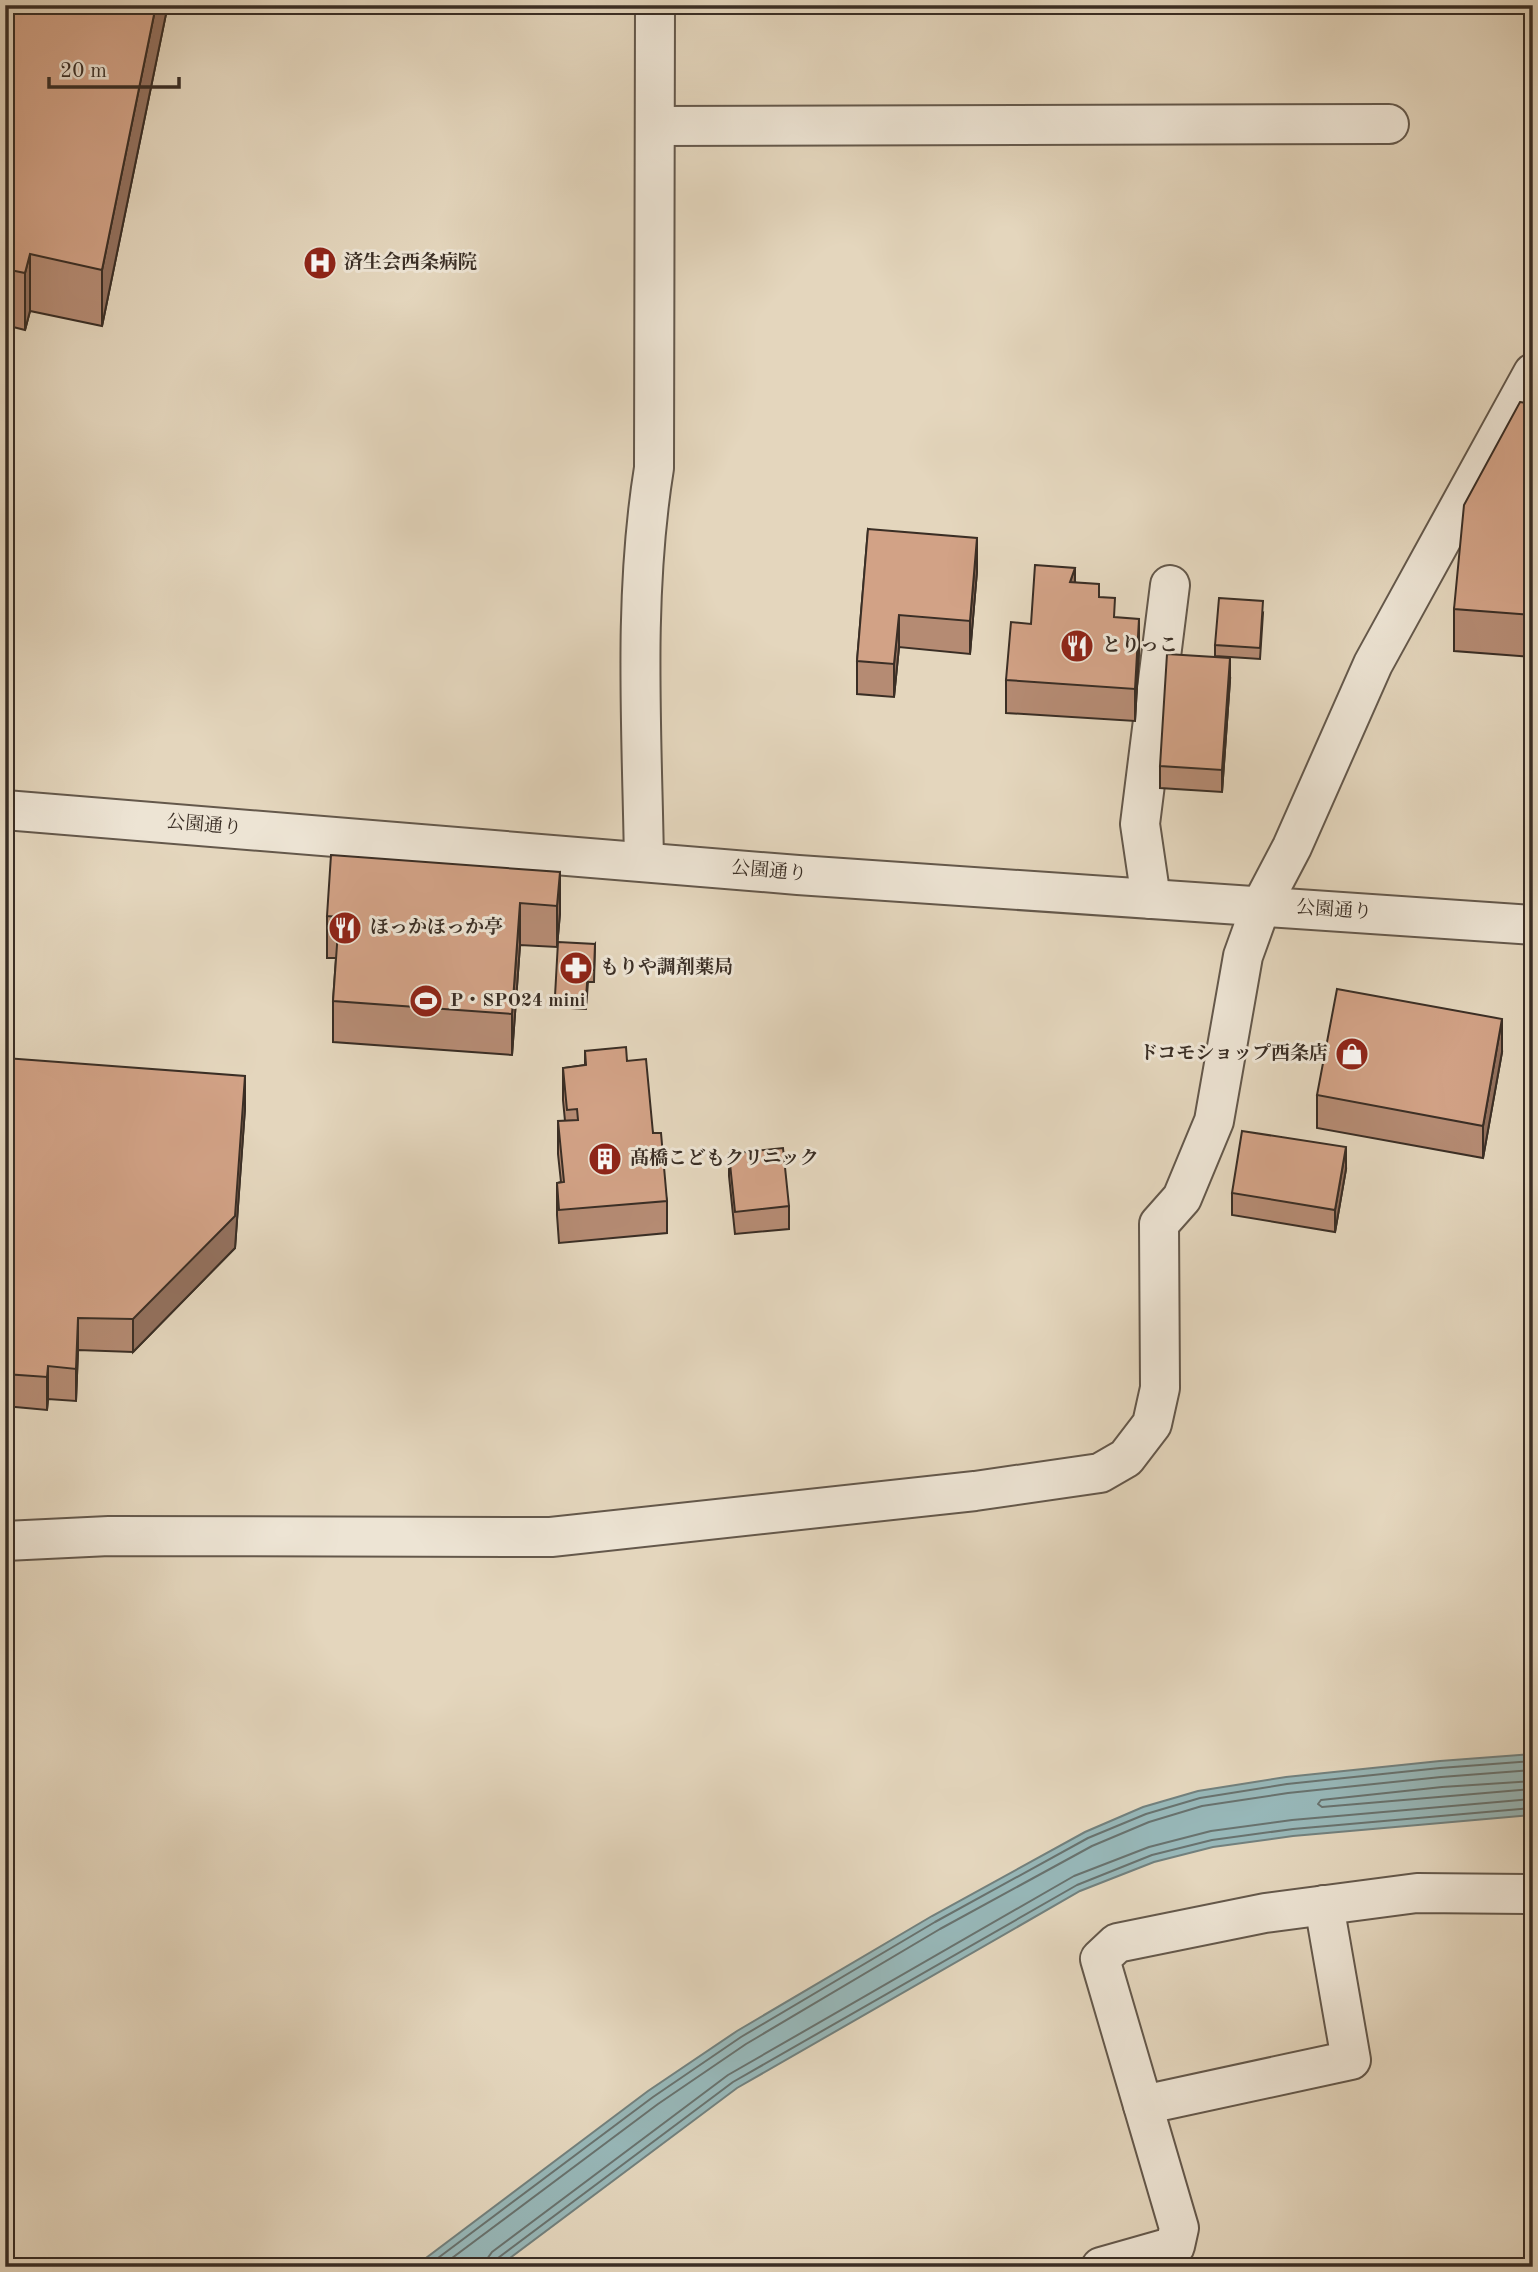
<svg xmlns="http://www.w3.org/2000/svg" width="1538" height="2272" font-family="'Old Standard TT','Noto Serif JP',serif">
	<rect width="100%" height="100%" fill="#e4d6bd"/>
	<filter id="stains"><feTurbulence type="fractalNoise" baseFrequency=".00286" numOctaves="4"/><feColorMatrix values="0 0 0 0 .2 0 0 0 0 .09 0 0 0 0 .02 0 0 0 .5 -.17"/></filter>
	<radialGradient id="worn" r=".72"><stop offset=".6" stop-color="#630" stop-opacity="0"/><stop offset="1" stop-color="#630" stop-opacity=".3"/></radialGradient>
	<polygon fill="#97b7b8" stroke="#72807d" stroke-width="2" points="1533,1754 1533,1815 1293,1836 1213,1847 1154,1862 1080,1891 737,2088 498,2267 414,2267 648,2091 737,2031 932,1916 1085,1832 1143,1807 1198,1791 1286,1777 1440,1761"/>
	<g fill="none" stroke-linecap="round" stroke-linejoin="round">
		<g stroke="#68726e" stroke-width="2">
			<polyline points="1533,1781 1442,1787 1321,1800 1318,1804 1322,1807 1533,1789"/>
			<polyline points="426,2267 653,2097 741,2037 935,1922 1088,1838 1146,1814 1200,1798 1287,1784 1440,1768 1533,1761"/>
			<polyline points="440,2267 658,2104 746,2044 940,1929 1092,1846 1149,1822 1202,1806 1288,1793 1441,1777 1533,1770"/>
			<polyline points="486,2267 487,2259 492,2252 728,2075 1074,1876 1149,1847 1211,1831 1292,1820 1533,1799"/>
			<polyline points="495,2267 498,2258 733,2082 1077,1885 1152,1855 1212,1840 1293,1829 1533,1808"/>
		</g>
		<defs>
			<g id="minor">
				<polyline points="655,126 1389,124"/>
				<path d="M644 862C642 731 633 598 654 468L655 5"/>
				<polyline points="1151,899 1140,824 1170,585"/>
				<polyline points="5,1541 109,1536 551,1537 975,1491 1100,1473 1126,1458 1152,1424 1160,1388 1159,1224 1182,1198 1214,1121 1243,956 1261,906 1292,847 1373,664 1533,373"/>
				<polyline points="1143,2105 1351,2060 1324,1905"/>
				<polyline points="1101,2267 1175,2246 1179,2228 1100,1959 1117,1943 1265,1913 1417,1893 1533,1894"/>
			</g>
			<polyline id="tertiary" points="5,810 798,875 1533,925"/>
		</defs>
		<use href="#minor" stroke="#64584b" stroke-width="42"/>
		<use href="#tertiary" stroke="#64584b" stroke-width="42"/>
		<use href="#minor" stroke="#ede4d4" stroke-width="38"/>
		<use href="#tertiary" stroke="#ede4d4" stroke-width="38"/>
	</g>
	<g fill="#b58b73" stroke="#3a2e25" stroke-width="2">
		<polygon points="5,5 166,5 166,14 102,326 30,311 25,330 5,325"/>
		<polygon points="1533,404 1533,657 1454,651 1454,609"/>
		<polygon points="868,529 977,571 970,654 899,647 894,697 857,694 857,661"/>
		<polygon points="1075,582 1099,597 1139,651 1135,721 1006,713 1006,680 1031,624"/>
		<polygon points="1263,613 1260,659 1215,656 1215,645"/>
		<polygon points="1230,680 1222,792 1160,788 1160,766"/>
		<polygon points="560,872 560,913 557,947 520,945 512,1055 333,1042 333,1001 336,958 327,958 327,916"/>
		<polygon points="595,944 594,982 588,982 586,1009 555,1007 555,996"/>
		<polygon points="585,1051 627,1061 653,1133 667,1201 667,1233 559,1243 557,1215 557,1183 561,1182 558,1154 558,1121 565,1121 563,1100 563,1068 585,1065"/>
		<polygon points="1502,1052 1483,1158 1317,1128 1317,1095"/>
		<polygon points="5,1058 245,1108 235,1248 133,1352 78,1350 76,1401 48,1399 47,1410 5,1406"/>
		<polygon points="729,1154 789,1206 789,1229 735,1234 729,1176"/>
		<polygon points="1346,1169 1335,1232 1232,1215 1232,1193"/>
	</g>
	<g fill="#93715e" stroke="#3a2e25" stroke-width="2">
		<polygon points="156,5 166,5 166,14 102,326 102,270"/>
		<polygon points="30,254 30,311 25,330 25,273"/>
		<polygon points="977,538 977,571 970,654 970,621"/>
		<polygon points="1075,568 1075,601 1070,582"/>
		<polygon points="899,615 899,647 894,697 894,664"/>
		<polygon points="1139,619 1139,651 1135,721 1135,689"/>
		<polygon points="1230,658 1230,680 1222,792 1222,770"/>
		<polygon points="560,872 560,913 557,947 557,906"/>
		<polygon points="520,903 520,945 512,1055 512,1014"/>
		<polygon points="1502,1019 1502,1052 1483,1158 1483,1126"/>
		<polygon points="245,1076 245,1108 235,1248 133,1352 133,1319"/>
		<polygon points="1346,1147 1346,1169 1335,1232 1335,1210"/>
		<polygon points="78,1318 78,1350 76,1401 76,1369"/>
		<polygon points="48,1366 48,1399 47,1410 47,1377"/>
	</g>
	<g fill="#d2a286" stroke="#3a2e25" stroke-width="2">
		<polygon points="5,5 156,5 102,270 30,254 25,273 5,269"/>
		<polygon points="1520,402 1533,404 1533,615 1454,609 1464,505"/>
		<polygon points="868,529 977,538 970,621 899,615 894,664 857,661"/>
		<polygon points="1035,565 1075,568 1070,582 1099,584 1099,597 1115,598 1114,617 1139,619 1135,689 1006,680 1011,622 1031,624"/>
		<polygon points="1219,598 1263,601 1260,648 1215,645"/>
		<polygon points="1167,654 1230,658 1222,770 1160,766"/>
		<polygon points="331,855 560,872 557,906 520,903 512,1014 333,1001 339,917 327,916"/>
		<polygon points="558,942 595,944 594,970 588,970 586,998 555,996"/>
		<polygon points="1337,989 1502,1019 1483,1126 1317,1095"/>
		<polygon points="626,1047 627,1061 646,1059 653,1133 661,1133 667,1201 559,1210 557,1183 564,1182 558,1121 578,1120 577,1109 567,1110 563,1068 586,1065 585,1051"/>
		<polygon points="5,1058 245,1076 235,1216 133,1319 78,1318 76,1369 48,1366 47,1377 5,1374"/>
		<polygon points="1242,1131 1346,1147 1335,1210 1232,1193"/>
		<polygon points="783,1148 789,1206 735,1212 729,1154"/>
	</g>
	<defs>
		<symbol id="hospital-disc" viewBox="-11 -11 22 22"><circle r="9.5" fill="#8f2418" stroke="#ede4d4"/><path d="M-5-5h3v3.5h4V-5h3V5h-3V1.5h-4V5h-3Z" fill="#fff"/></symbol>
		<symbol id="restaurant-disc" viewBox="-11 -11 22 22"><circle r="9.5" fill="#8f2418" stroke="#ede4d4"/><path d="M-5-6h1v4h1v-4h1v4h1v-4h1v5L-1.5 .5V6h-2V.5L-5-1ZM5-6V6H3V1.5H1.5Q1.5-4 5-6Z" fill="#fff"/></symbol>
		<symbol id="pharmacy-disc" viewBox="-11 -11 22 22"><circle r="9.5" fill="#8f2418" stroke="#ede4d4"/><path d="M-2-6h4v4h4v4h-4v4h-4v-4h-4v-4h4Z" fill="#fff"/></symbol>
		<symbol id="stadium-disc" viewBox="-11 -11 22 22"><circle r="9.5" fill="#8f2418" stroke="#ede4d4"/><path d="M0-5a6.5 5 0 1 0 0 10a6.5 5 0 1 0 0-10ZM-3.5-1.8h7v3.6h-7Z" fill="#fff"/></symbol>
		<symbol id="shop-disc" viewBox="-11 -11 22 22"><circle r="9.5" fill="#8f2418" stroke="#ede4d4"/><path d="M-5-2.5h2.3a2.7 3.5 0 0 1 5.4 0H5L5.5 6h-11ZM-1.5-2.5h3a1.5 2.3 0 0 0-3 0Z" fill="#fff"/></symbol>
		<symbol id="building-disc" viewBox="-11 -11 22 22"><circle r="9.5" fill="#8f2418" stroke="#ede4d4"/><path d="M-4-6H4V6H1V3H-1V6H-4ZM-2.5-4.3h1.7v1.8h-1.7ZM.8-4.3h1.7v1.8H.8ZM-2.5-1h1.7V.8h-1.7ZM.8-1h1.7V.8H.8Z" fill="#fff"/></symbol>
	</defs>
	<g fill-rule="evenodd">
		<use href="#hospital-disc" x="301" y="244" width="38" height="38"/>
		<use href="#restaurant-disc" x="1058" y="627" width="38" height="38"/>
		<use href="#restaurant-disc" x="326" y="909" width="38" height="38"/>
		<use href="#pharmacy-disc" x="557" y="949" width="38" height="38"/>
		<use href="#stadium-disc" x="407" y="982" width="38" height="38"/>
		<use href="#shop-disc" x="1333" y="1035" width="38" height="38"/>
		<use href="#building-disc" x="586" y="1140" width="38" height="38"/>
	</g>
	<g text-anchor="middle" dominant-baseline="central" stroke-width="6" stroke-linejoin="round" paint-order="stroke">
		<g font-size="19" font-weight="bold" fill="#3a2e25" stroke="#ede4d4" text-anchor="start">
			<text x="344" y="263">済生会西条病院</text>
			<text x="1102" y="646">とりっこ</text>
			<text x="370" y="928">ほっかほっか亭</text>
			<text x="600" y="968">もりや調剤薬局</text>
			<text x="450" y="1001">P・SPO24 mini</text>
			<text x="1328" y="1054" text-anchor="end">ドコモショップ西条店</text>
			<text x="630" y="1159">髙橋こどもクリニック</text>
		</g>
		<g font-size="19" fill="#3a2e25" stroke="#ede4d4">
			<text transform="translate(204 826) rotate(5)">公園通り</text>
			<text transform="translate(769 872) rotate(5)">公園通り</text>
			<text transform="translate(1334 911) rotate(4)">公園通り</text>
		</g>
	</g>
	<rect width="1538" height="2272" fill="none" stroke="#e4d6bd" stroke-width="28"/>
	<rect x="7" y="7" width="1524" height="2258" fill="none" stroke="#3a2e25" stroke-width="3.5"/>
	<rect x="14" y="14" width="1510" height="2244" fill="none" stroke="#3a2e25" stroke-width="2"/>
	<path d="M49 77v10h130v-10" fill="none" stroke="#3a2e25" stroke-width="3.5"/>
	<text x="60" y="77" font-size="21" fill="#3a2e25" stroke="#ede4d4" stroke-width="5" paint-order="stroke">20 m</text>
	<rect width="100%" height="100%" filter="url(#stains)"/>
	<rect width="100%" height="100%" fill="url(#worn)"/>
</svg>
